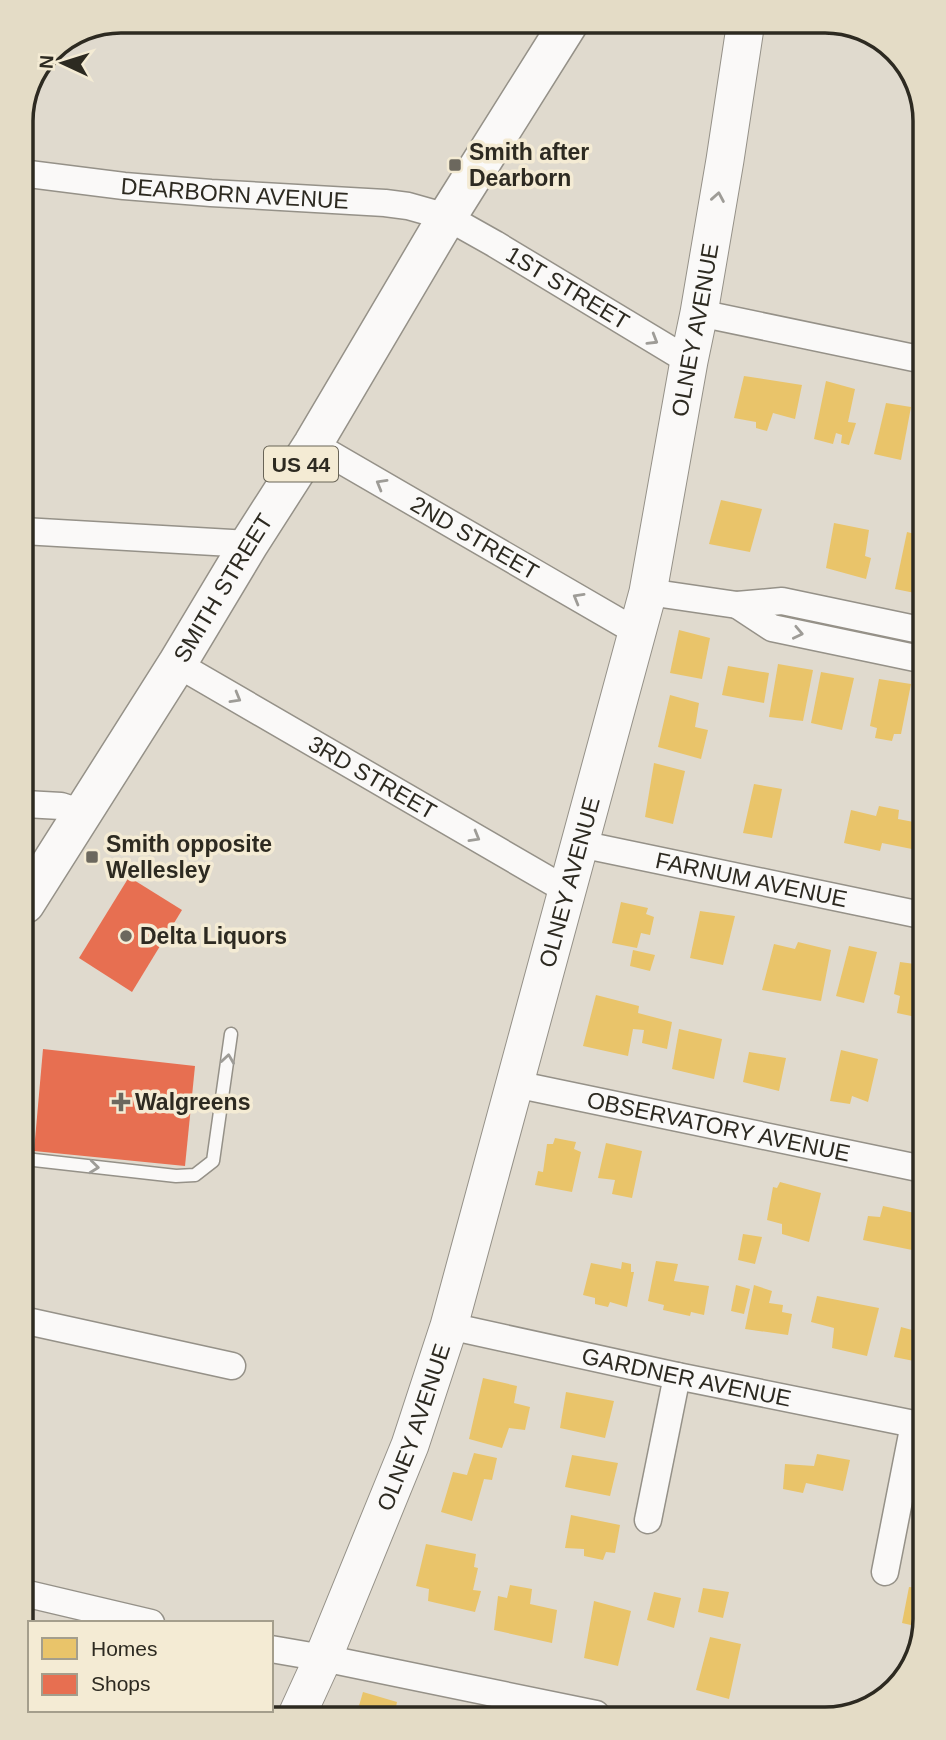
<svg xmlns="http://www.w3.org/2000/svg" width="946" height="1740" font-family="Arial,sans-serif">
	<rect width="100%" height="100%" fill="#e0dace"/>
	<g fill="#e9c46a">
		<polygon points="744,376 802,385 795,419 773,413 767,431 756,428 756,422 734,418"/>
		<polygon points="826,381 855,389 848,422 856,423 849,445 841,443 842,435 836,433 833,444 814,439"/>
		<polygon points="886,403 911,407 901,460 874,454"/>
		<polygon points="721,500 762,509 750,552 709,544"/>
		<polygon points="834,523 869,530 865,556 871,558 866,579 826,568"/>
		<polygon points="907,532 919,535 920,594 895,589"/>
		<polygon points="679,630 710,638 702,679 670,673"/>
		<polygon points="778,664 813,670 803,721 769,717"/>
		<polygon points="728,666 769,673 764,703 722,695"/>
		<polygon points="821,672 854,678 842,730 811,723"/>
		<polygon points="879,679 911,684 901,734 894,734 892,741 875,738 877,728 870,726"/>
		<polygon points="670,695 699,703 695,727 708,730 701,759 658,747"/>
		<polygon points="654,763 685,771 673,824 645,817"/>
		<polygon points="754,784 782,789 772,838 743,833"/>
		<polygon points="879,806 899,810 898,819 919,823 912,849 882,843 880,851 844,843 851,810 876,816"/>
		<polygon points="621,902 648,908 646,914 654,917 650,935 641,933 637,948 612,943"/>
		<polygon points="700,911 735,916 723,965 690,958"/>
		<polygon points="798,942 831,950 821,1001 762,990 774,944 795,949"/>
		<polygon points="849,946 877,952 864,1003 836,996"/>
		<polygon points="633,950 655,955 650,971 630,966"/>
		<polygon points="900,962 922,965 922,1026 916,1025 916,1017 897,1013 900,996 894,994"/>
		<polygon points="596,995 639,1006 638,1013 672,1022 667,1049 642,1043 644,1030 633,1029 628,1056 583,1046"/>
		<polygon points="679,1029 722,1039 714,1079 672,1069"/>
		<polygon points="841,1050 878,1059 868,1102 852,1096 850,1104 830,1101"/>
		<polygon points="749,1052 786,1058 779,1091 743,1082"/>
		<polygon points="555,1138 576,1142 574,1149 581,1152 572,1192 535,1185 538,1171 543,1172 547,1144 553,1144"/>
		<polygon points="606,1143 642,1151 632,1198 612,1194 615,1180 598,1178"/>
		<polygon points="780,1182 821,1193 809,1242 782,1234 782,1224 767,1220 773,1187 777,1188"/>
		<polygon points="883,1206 919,1214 919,1225 923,1226 922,1252 863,1240 868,1216 880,1217"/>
		<polygon points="743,1234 762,1237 755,1264 738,1260"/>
		<polygon points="656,1261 678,1264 674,1281 709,1286 704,1315 691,1312 690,1316 663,1310 664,1305 648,1301"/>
		<polygon points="622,1262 631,1264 631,1272 634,1272 627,1307 610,1302 608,1307 595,1304 595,1298 583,1295 591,1263 621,1269"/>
		<polygon points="736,1285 750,1289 744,1314 731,1311"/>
		<polygon points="754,1285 772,1291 769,1303 783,1305 782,1312 792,1314 788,1335 745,1329"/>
		<polygon points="817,1296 879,1308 867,1356 832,1348 834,1328 811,1322"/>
		<polygon points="901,1327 923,1333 924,1363 894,1357"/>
		<polygon points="483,1378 517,1386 514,1403 530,1407 525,1430 509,1428 502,1448 469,1439"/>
		<polygon points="566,1392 614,1401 605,1438 560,1428"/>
		<polygon points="474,1453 497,1458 492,1480 484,1479 472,1521 441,1512 453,1472 467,1475"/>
		<polygon points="817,1454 850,1460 843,1491 806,1483 803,1493 783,1489 785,1464 814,1466"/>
		<polygon points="572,1455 618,1463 610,1496 565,1487"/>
		<polygon points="571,1515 620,1525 615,1553 606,1552 603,1560 584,1556 584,1549 565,1548"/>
		<polygon points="426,1544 476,1554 474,1567 478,1568 473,1590 481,1591 475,1612 428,1601 429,1589 416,1586"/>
		<polygon points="924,1582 924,1628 902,1623 909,1587 922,1588"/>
		<polygon points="510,1585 532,1589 530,1604 557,1610 552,1643 494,1630 498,1596 507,1598"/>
		<polygon points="703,1588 729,1592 723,1618 698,1612"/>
		<polygon points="654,1592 681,1598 674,1628 647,1620"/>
		<polygon points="594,1601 631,1611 618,1666 584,1658"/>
		<polygon points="710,1637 741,1644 729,1699 696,1690"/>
		<polygon points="363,1692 397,1702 394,1716 356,1716"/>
	</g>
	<g fill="#e76f51">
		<polygon points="129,877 182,910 132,992 79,958"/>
		<polygon points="43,1049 195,1066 185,1166 34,1151"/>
	</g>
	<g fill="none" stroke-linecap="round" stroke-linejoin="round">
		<defs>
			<polyline id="lane" points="26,1158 34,1160 176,1176 195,1175 213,1161 231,1034"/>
			<g id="street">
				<path id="s1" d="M21 173 124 186 211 193 385 203 408 206 447 217 495 244 689 361"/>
				<polyline points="699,313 919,359"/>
				<path id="s2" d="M313 444 637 632"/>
				<polyline points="23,531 249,544"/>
				<polyline points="648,592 737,605 782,601 920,630"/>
				<polyline points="737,605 772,628 920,659"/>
				<path id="s3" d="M177 664 568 891"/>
				<polyline points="25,804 61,806 83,813"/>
				<path id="s4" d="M580 844 921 915"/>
				<path id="s5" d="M515 1084 923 1169"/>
				<polyline points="27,1321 232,1366"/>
				<path id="s6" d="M449 1326 677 1376 924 1426"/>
				<polyline points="648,1520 677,1376"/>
				<polyline points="885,1572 914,1424"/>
				<polyline points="28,1594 151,1623"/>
				<polyline points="271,1649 323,1658 596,1714"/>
			</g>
			<g id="secondary">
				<path id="s7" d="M296 1717 323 1658 410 1445 449 1326 648 592 689 361 699 313 725 160 746 21"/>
			</g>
			<g id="primary">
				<path id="s8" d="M25 904 177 664 249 544 313 444 447 217 570 21"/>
			</g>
		</defs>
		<use href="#lane" stroke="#959188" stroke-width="15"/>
		<use href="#street" stroke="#959188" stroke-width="29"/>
		<use href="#secondary" stroke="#959188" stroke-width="39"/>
		<use href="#primary" stroke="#959188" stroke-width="41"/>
		<use href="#lane" stroke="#faf9f8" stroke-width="12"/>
		<use href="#street" stroke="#faf9f8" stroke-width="26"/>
		<use href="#secondary" stroke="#faf9f8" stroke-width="37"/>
		<use href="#primary" stroke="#faf9f8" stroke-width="38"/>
	</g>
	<defs><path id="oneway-chevron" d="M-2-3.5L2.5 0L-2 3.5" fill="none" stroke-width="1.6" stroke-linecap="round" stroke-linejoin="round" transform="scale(1.75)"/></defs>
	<g stroke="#9e9c97">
		<use href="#oneway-chevron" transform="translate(718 197) rotate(-80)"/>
		<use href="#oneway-chevron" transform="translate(653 340) rotate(31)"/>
		<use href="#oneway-chevron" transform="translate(381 484) rotate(-150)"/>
		<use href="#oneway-chevron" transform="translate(578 598) rotate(-150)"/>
		<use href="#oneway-chevron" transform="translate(798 633) rotate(12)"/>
		<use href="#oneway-chevron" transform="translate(236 698) rotate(30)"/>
		<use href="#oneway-chevron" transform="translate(475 837) rotate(30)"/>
		<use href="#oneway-chevron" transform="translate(228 1059) rotate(-82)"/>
		<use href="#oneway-chevron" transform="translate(94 1167) rotate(6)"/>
	</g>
	<g fill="#6c685e" stroke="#f4ebd4" stroke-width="2.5">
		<rect x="448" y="158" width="14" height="14" rx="3.5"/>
		<rect x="85" y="850" width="14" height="14" rx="3.5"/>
		<circle cx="126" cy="936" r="7"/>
		<path d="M117.5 1091.5h7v7h7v7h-7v7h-7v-7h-7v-7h7z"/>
	</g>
	<g text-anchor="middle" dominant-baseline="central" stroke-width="7" stroke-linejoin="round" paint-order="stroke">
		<rect fill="#f4ebd4" stroke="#696457" stroke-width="2" x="264" y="446.5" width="74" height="35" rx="5"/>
		<g font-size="21" font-weight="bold" fill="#2d2a21">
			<text x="301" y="464">US 44</text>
		</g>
		<g font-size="23" font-weight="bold" fill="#2d2a21" stroke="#f4ebd4" text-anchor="start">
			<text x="469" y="152">Smith after<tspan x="469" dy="26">Dearborn</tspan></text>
			<text x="106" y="844">Smith opposite<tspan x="106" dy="26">Wellesley</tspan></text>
			<text x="140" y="936">Delta Liquors</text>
			<text x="135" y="1102">Walgreens</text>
		</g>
		<g font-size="23" fill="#2d2a21" stroke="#f4ebd4">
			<text stroke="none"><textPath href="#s1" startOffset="215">DEARBORN AVENUE</textPath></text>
			<text stroke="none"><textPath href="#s1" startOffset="569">1ST STREET</textPath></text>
			<text stroke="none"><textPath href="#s7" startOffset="1447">OLNEY AVENUE</textPath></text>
			<text stroke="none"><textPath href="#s2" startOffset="187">2ND STREET</textPath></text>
			<text stroke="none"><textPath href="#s8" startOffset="373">SMITH STREET</textPath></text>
			<text stroke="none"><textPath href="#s3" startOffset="226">3RD STREET</textPath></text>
			<text stroke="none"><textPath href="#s4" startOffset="175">FARNUM AVENUE</textPath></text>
			<text stroke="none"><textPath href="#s7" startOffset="880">OLNEY AVENUE</textPath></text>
			<text stroke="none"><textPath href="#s5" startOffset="208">OBSERVATORY AVENUE</textPath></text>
			<text stroke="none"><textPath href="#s6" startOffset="243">GARDNER AVENUE</textPath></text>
			<text stroke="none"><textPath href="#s7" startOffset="313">OLNEY AVENUE</textPath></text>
		</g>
	</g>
	<path d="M0 0H946V1740H0ZM121 33H825A88 88 0 0 1 913 121V1619A88 88 0 0 1 825 1707H121A88 88 0 0 1 33 1619V121A88 88 0 0 1 121 33Z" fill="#e4dcc6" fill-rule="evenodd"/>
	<path fill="none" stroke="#2d2a21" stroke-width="3.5" d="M121 33H825A88 88 0 0 1 913 121V1619A88 88 0 0 1 825 1707H121A88 88 0 0 1 33 1619V121A88 88 0 0 1 121 33Z"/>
	<rect x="28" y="1621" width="245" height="91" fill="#f4ebd4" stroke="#a49e8c" stroke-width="2"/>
	<rect x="42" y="1638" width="35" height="21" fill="#e9c46a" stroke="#a49e8c" stroke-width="2"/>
	<text x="91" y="1656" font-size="21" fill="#2d2a21">Homes</text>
	<rect x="42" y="1674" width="35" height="21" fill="#e76f51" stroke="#a49e8c" stroke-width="2"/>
	<text x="91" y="1691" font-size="21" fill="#2d2a21">Shops</text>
	<g transform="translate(63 63) rotate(274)" stroke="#f4ebd4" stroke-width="5" paint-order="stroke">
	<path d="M0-5L12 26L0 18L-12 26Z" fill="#2d2a21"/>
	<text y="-10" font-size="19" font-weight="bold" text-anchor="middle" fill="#2d2a21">N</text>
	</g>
</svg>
